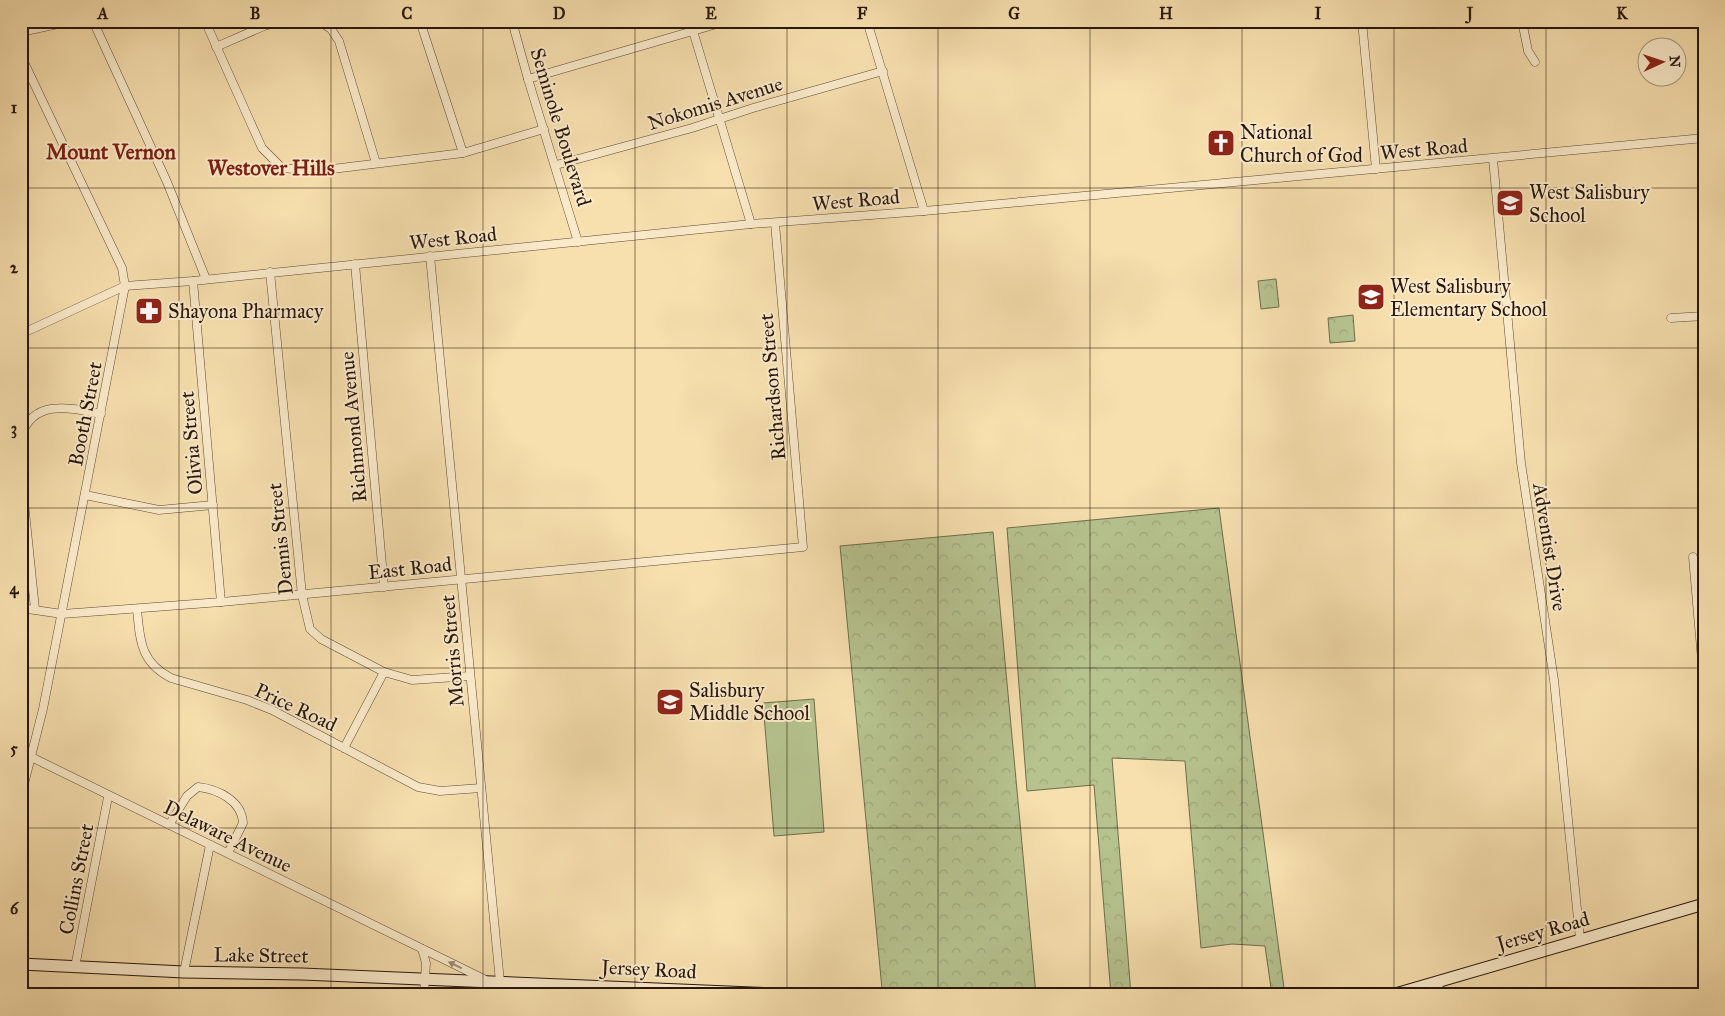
<svg xmlns="http://www.w3.org/2000/svg" width="1725" height="1016" font-family="'IM FELL Great Primer',serif">
	<defs>
		<pattern id="park-crowns" width="20" height="18" patternUnits="userSpaceOnUse" patternTransform="scale(1.25)"><rect width="20" height="18" fill="#b6c38f"/><path d="M2 6a3 3 0 1 1 6 0M12 15a3 3 0 1 1 6 0" fill="none" stroke="#9ca77a"/></pattern>
	</defs>
	<rect width="100%" height="100%" fill="#f7dfae"/>
	<filter id="stains"><feTurbulence type="fractalNoise" baseFrequency=".004" numOctaves="4"/><feColorMatrix values="0 0 0 0 .2 0 0 0 0 .09 0 0 0 0 .02 0 0 0 .5 -.17"/></filter>
	<radialGradient id="worn" r=".72"><stop offset=".6" stop-color="#630" stop-opacity="0"/><stop offset="1" stop-color="#630" stop-opacity=".3"/></radialGradient>
	<g fill="url(#park-crowns)" stroke="#6f6d4e">
		<polygon points="1276,279 1279,307 1261,309 1258,281"/>
		<polygon points="1353,315 1355,341 1330,343 1328,318"/>
		<polygon points="1219,508 1285,995 1272,995 1265,946 1232,944 1201,948 1185,761 1112,758 1131,995 1111,995 1094,785 1027,791 1007,528"/>
		<polygon points="993,532 1036,995 987,995 882,989 840,546"/>
	</g>
	<polygon fill="#b6c38f" stroke="#6f6d4e" points="814,699 824,832 774,836 763,703"/>
	<g fill="none" stroke-linecap="round" stroke-linejoin="round">
		<defs>
			<g id="street">
				<polyline points="93,21 167,182 206,279"/>
				<polyline points="205,21 262,148 282,168 316,171 463,153 544,129"/>
				<polyline points="319,21 331,29 339,41 376,163"/>
				<polyline points="420,21 463,153"/>
				<polyline points="512,21 528,79 578,242"/>
				<polyline points="690,21 751,224"/>
				<polyline points="867,21 924,211"/>
				<polyline points="1362,21 1376,169"/>
				<polyline points="1522,21 1528,51 1535,62"/>
				<polyline points="1685,21 1703,21"/>
				<polyline points="21,32 72,21"/>
				<polyline points="216,47 264,26 283,21"/>
				<polyline points="21,56 122,268 125,286 43,709 21,796"/>
				<polyline points="528,79 727,21"/>
				<polyline points="1493,159 1521,463 1554,680 1580,939"/>
				<polyline points="556,165 692,128 753,108 883,71"/>
				<polyline points="430,256 500,982"/>
				<polyline points="355,264 384,587"/>
				<polyline points="270,272 302,595 310,629 321,639 384,672 412,680 470,676"/>
				<polyline points="193,281 221,602"/>
				<polyline points="1671,318 1704,316"/>
				<polyline points="21,334 125,286 193,281 751,224 924,211 1704,138"/>
				<path d="M21 436C34 398 71 408 101 414"/>
				<polyline points="21,473 35,609"/>
				<polyline points="85,495 159,510 213,505"/>
				<polyline points="1693,557 1704,683"/>
				<polyline points="21,608 62,614 221,602 803,547 775,223"/>
				<path d="M137 609C140 640 140 662 171 678L247 700 272 710 418 787 440 791 481 788"/>
				<polyline points="344,748 384,672"/>
				<polyline points="21,752 484,979"/>
				<path d="M169 825 187 796 198 787C218 789 242 801 243 823L228 853"/>
				<polyline points="422,949 426,963 424,995"/>
				<polyline points="75,967 108,797"/>
				<polyline points="184,972 210,845"/>
				<polyline points="1437,982 1441,995"/>
				<polyline points="551,995 551,984"/>
			</g>
			<g id="secondary">
				<polyline points="21,964 184,972 302,974 798,995"/>
				<polyline points="1392,995 1704,904"/>
			</g>
		</defs>
		<use href="#street" stroke="#5c4936" stroke-width="9"/>
		<use href="#secondary" stroke="#28170e" stroke-width="13"/>
		<use href="#street" stroke="#faeaca" stroke-width="8"/>
		<use href="#secondary" stroke="#faeaca" stroke-width="11"/>
	</g>
	<defs><path id="oneway-solid" d="M-6-.8H1V-3.2L6.5 0L1 3.2V.8H-6Z" transform="scale(1.25)"/></defs>
	<use fill="#9c8b75" href="#oneway-solid" transform="translate(455 965) rotate(-154)"/>
	<path fill="none" stroke="#28170e" stroke-width="1" stroke-opacity="0.55" d="M179 21V995M331 21V995M483 21V995M635 21V995M787 21V995M938 21V995M1090 21V995M1242 21V995M1394 21V995M1546 21V995M21 188H1704M21 348H1704M21 508H1704M21 668H1704M21 828H1704"/>
	<defs>
		<symbol id="church-square" viewBox="-11 -11 22 22"><rect x="-9" y="-9" width="18" height="18" rx="4" fill="#8f2418" stroke="#faeaca"/><path d="M-1.2-6h2.4v3.5h3.3v2.4h-3.3V6h-2.4V-.1h-3.3v-2.4h3.3Z" fill="#fff"/></symbol>
		<symbol id="school-square" viewBox="-11 -11 22 22"><rect x="-9" y="-9" width="18" height="18" rx="4" fill="#8f2418" stroke="#faeaca"/><path d="M0-5L7-2L0 1L-7-2ZM-4 1L0 2.5L4 1V4Q0 6-4 4Z" fill="#fff"/></symbol>
		<symbol id="pharmacy-square" viewBox="-11 -11 22 22"><rect x="-9" y="-9" width="18" height="18" rx="4" fill="#8f2418" stroke="#faeaca"/><path d="M-2-6h4v4h4v4h-4v4h-4v-4h-4v-4h4Z" fill="#fff"/></symbol>
	</defs>
	<g fill-rule="evenodd">
		<use href="#church-square" x="1205" y="127" width="32" height="32"/>
		<use href="#school-square" x="1494" y="187" width="32" height="32"/>
		<use href="#school-square" x="1355" y="281" width="32" height="32"/>
		<use href="#pharmacy-square" x="133" y="295" width="32" height="32"/>
		<use href="#school-square" x="654" y="686" width="32" height="32"/>
	</g>
	<g text-anchor="middle" dominant-baseline="central" stroke-width="4" stroke-linejoin="round" paint-order="stroke">
		<g font-size="20" fill="#28170e" stroke="#faeaca">
			<text transform="translate(715 103) rotate(-17)">Nokomis Avenue</text>
			<text transform="translate(561 127) rotate(73)">Seminole Boulevard</text>
			<text transform="translate(1424 149) rotate(-5)">West Road</text>
			<text transform="translate(856 200) rotate(-5)">West Road</text>
			<text transform="translate(453 238) rotate(-6)">West Road</text>
			<text transform="translate(772 387) rotate(-95)">Richardson Street</text>
			<text transform="translate(85 414) rotate(-79)">Booth Street</text>
			<text transform="translate(353 427) rotate(-95)">Richmond Avenue</text>
			<text transform="translate(191 443) rotate(-95)">Olivia Street</text>
			<text transform="translate(280 539) rotate(-96)">Dennis Street</text>
			<text transform="translate(1550 547) rotate(81)">Adventist Drive</text>
			<text transform="translate(410 568) rotate(-6)">East Road</text>
			<text transform="translate(452 651) rotate(-95)">Morris Street</text>
			<text transform="translate(296 707) rotate(25)">Price Road</text>
			<text transform="translate(228 836) rotate(26)">Delaware Avenue</text>
			<text transform="translate(76 879) rotate(-79)">Collins Street</text>
			<text transform="translate(1543 931) rotate(-16)">Jersey Road</text>
			<text transform="translate(261 955) rotate(1)">Lake Street</text>
			<text transform="translate(649 969) rotate(3)">Jersey Road</text>
		</g>
		<g font-size="20" fill="#28170e" stroke="#faeaca" text-anchor="start">
			<text x="1240" y="132">National<tspan x="1240" dy="23">Church of God</tspan></text>
			<text x="1529" y="192">West Salisbury<tspan x="1529" dy="23">School</tspan></text>
			<text x="1390" y="286">West Salisbury<tspan x="1390" dy="23">Elementary School</tspan></text>
			<text x="168" y="311">Shayona Pharmacy</text>
			<text x="689" y="690">Salisbury<tspan x="689" dy="23">Middle School</tspan></text>
		</g>
		<g font-size="21" font-weight="bold" fill="#7a1f14" stroke="#faeaca">
			<text x="111" y="152">Mount Vernon</text>
			<text x="271" y="168">Westover Hills</text>
		</g>
	</g>
	<rect width="1725" height="1016" fill="none" stroke="#f7dfae" stroke-width="55"/>
	<g transform="translate(1662 62) rotate(87)"><circle r="24" fill="#faeaca" stroke="#a6967f"/>
	<path d="M0-4L9 19L0 12L-9 19Z" fill="#8f2418"/>
	<text y="-8" font-size="14" font-weight="bold" text-anchor="middle" fill="#28170e">N</text>
	</g>
	<rect x="28" y="28" width="1670" height="960" fill="none" stroke="#28170e" stroke-width="2"/>
	<g font-size="16" text-anchor="middle" font-weight="bold" fill="#28170e">
		<text x="103" y="19">A</text>
		<text x="255" y="19">B</text>
		<text x="407" y="19">C</text>
		<text x="559" y="19">D</text>
		<text x="711" y="19">E</text>
		<text x="862" y="19">F</text>
		<text x="1014" y="19">G</text>
		<text x="1166" y="19">H</text>
		<text x="1318" y="19">I</text>
		<text x="1470" y="19">J</text>
		<text x="1622" y="19">K</text>
		<text x="14" y="113">1</text>
		<text x="14" y="273">2</text>
		<text x="14" y="434">3</text>
		<text x="14" y="594">4</text>
		<text x="14" y="754">5</text>
		<text x="14" y="914">6</text>
	</g>
	<rect width="100%" height="100%" filter="url(#stains)"/>
	<rect width="100%" height="100%" fill="url(#worn)"/>
</svg>
